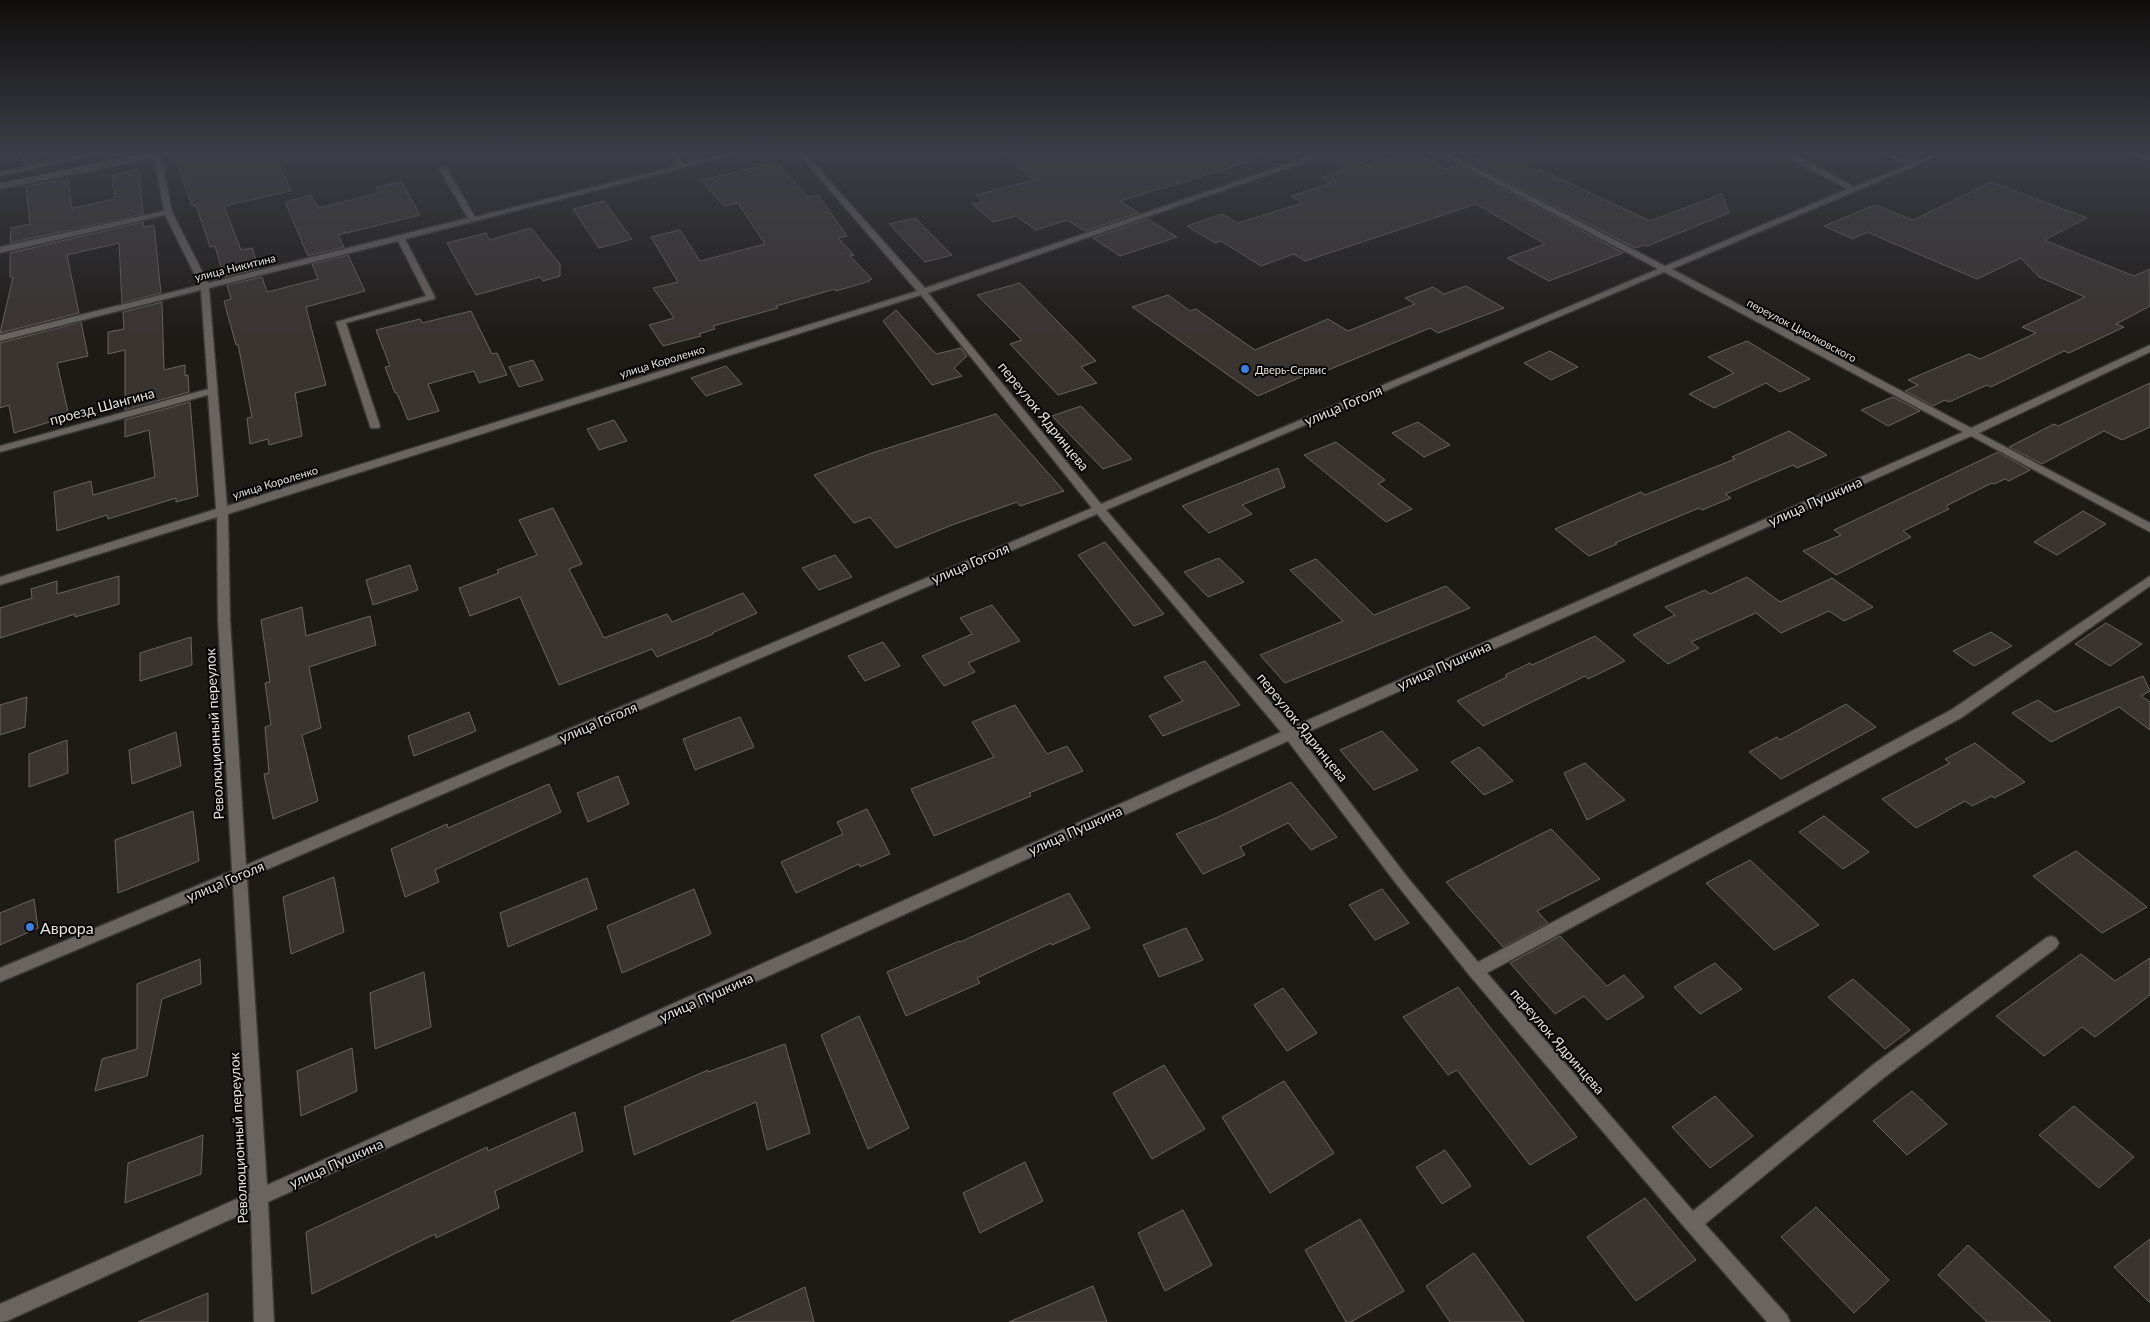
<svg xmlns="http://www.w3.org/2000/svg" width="2150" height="1322" font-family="Lato,sans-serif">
	<rect width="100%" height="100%" fill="#1e1a16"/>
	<g fill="#3a3431" stroke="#6a6460">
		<polygon points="23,153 41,153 43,161 24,165"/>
		<polygon points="174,153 274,153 291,191 224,206 241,250 252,248 259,268 224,277 215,246 210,247 196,206 192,206"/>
		<polygon points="999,153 1258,153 1259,159 1120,201 1139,213 1085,231 1067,220 1036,230 1016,216 993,222 972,204 983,202 976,195 1035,180"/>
		<polygon points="1334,153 1364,153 1365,166 1407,153 1416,153 1446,169 1458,165 1623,253 1549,281 1507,258 1545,244 1476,204 1305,261 1294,254 1261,266 1221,241 1215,243 1187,226 1222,214 1238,223 1303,203 1291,196 1331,183 1322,178 1340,171"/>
		<polygon points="1493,153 1499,153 1537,172 1541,170 1650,221 1722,194 1729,213 1647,246 1644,245 1635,248 1468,161"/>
		<polygon points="776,163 808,197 818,195 847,236 838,238 854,255 850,256 872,279 869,280 870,281 836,291 835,289 776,306 778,308 713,326 715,329 699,334 701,336 663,346 649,325 674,318 653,288 678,282 651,237 680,230 700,261 765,244 738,203 724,206 701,180"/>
		<polygon points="139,169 143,214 10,243 11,228 30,224 26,186 68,179 72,208 115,199 112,175"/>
		<polygon points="402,182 420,215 338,235 344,247 308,256 285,202 311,195 318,208 379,193 376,187"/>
		<polygon points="1991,182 2087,218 2044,240 2134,276 2150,269 2150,306 2116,324 2124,327 2069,353 2064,351 1991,387 1987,385 1949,402 1945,400 1933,406 1905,391 1918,385 1908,380 1969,354 1980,359 2036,333 2022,327 2085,297 2039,277 2021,258 1977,279 1867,232 1853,239 1824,226 1875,205 1913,220"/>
		<polygon points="604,201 632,239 599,248 573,209"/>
		<polygon points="915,218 952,255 925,262 889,224"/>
		<polygon points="1148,219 1177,237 1120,256 1093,238"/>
		<polygon points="143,222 144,227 154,225 161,293 122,303 119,243 67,255 79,313 0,333 13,277 10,277 10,253"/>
		<polygon points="531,228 560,264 560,276 543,281 540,277 476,295 447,243 486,233 490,240"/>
		<polygon points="348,255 365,291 306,307 326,385 295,393 302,436 269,445 268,439 250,444 247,418 252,417 238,344 236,345 224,301 231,299 227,285 262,277 267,292 318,279 312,264"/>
		<polygon points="1020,283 1096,361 1081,367 1097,383 1058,395 1010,344 1022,340 977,295"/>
		<polygon points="1466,286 1504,308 1438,333 1430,328 1316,375 1307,370 1301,377 1258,396 1132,307 1168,295 1190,311 1196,309 1255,350 1328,319 1348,331 1415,304 1405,298 1433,287 1444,294"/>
		<polygon points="162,302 164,370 185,365 185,376 188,375 189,392 125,410 125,350 108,354 108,332 124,329 123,312"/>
		<polygon points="896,310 936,354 961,348 967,356 954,368 962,376 932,385 883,321"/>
		<polygon points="471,311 492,354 497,353 507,375 479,383 474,371 428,384 439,411 408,420 397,393 395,393 385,367 390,366 376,330 420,319 422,323"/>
		<polygon points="81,322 88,356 57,363 69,416 14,433 9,405 0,408 0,343"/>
		<polygon points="1747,341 1810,379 1780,392 1766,383 1714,408 1689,394 1734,373 1708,357"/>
		<polygon points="1550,351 1578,367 1551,380 1524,363"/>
		<polygon points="533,360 543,380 519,387 509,367"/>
		<polygon points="726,366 742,384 706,396 691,378"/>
		<polygon points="2150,383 2150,427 2122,440 2104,431 2042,464 2009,447 2054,424 2058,426"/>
		<polygon points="1893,397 1920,411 1888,426 1861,410"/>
		<polygon points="190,402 198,496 176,502 176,498 108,519 107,515 57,531 54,492 91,481 93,495 155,477 149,430 125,437 125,420"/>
		<polygon points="1081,406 1132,459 1103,469 1052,416"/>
		<polygon points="996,414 1064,491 1020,506 1017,502 952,525 896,548 870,517 854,523 814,475 872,453"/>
		<polygon points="614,420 627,441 599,450 587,429"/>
		<polygon points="1418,422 1450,445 1424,457 1392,433"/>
		<polygon points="1789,431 1827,455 1797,468 1793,465 1725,494 1731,498 1702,510 1699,508 1615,543 1617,544 1589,556 1555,529 1641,492 1645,495 1735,459 1732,457"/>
		<polygon points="1336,442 1385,480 1378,484 1412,509 1386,522 1304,455"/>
		<polygon points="1998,452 2030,470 2009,481 2005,479 1994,484 1992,483 1946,506 1949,509 1903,531 1911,537 1836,575 1803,551 1841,535 1834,530"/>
		<polygon points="1278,468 1285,487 1242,505 1252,514 1209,533 1182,506"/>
		<polygon points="553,508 582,564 569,569 604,638 667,614 672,622 743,593 757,613 712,633 713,634 657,657 652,649 559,685 520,597 470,616 459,588 499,573 497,570 537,555 519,520"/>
		<polygon points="2083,511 2106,524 2057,555 2034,542"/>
		<polygon points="1105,542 1164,614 1134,626 1078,555"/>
		<polygon points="835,555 852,577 819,590 802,568"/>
		<polygon points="1219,558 1244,582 1208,597 1184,572"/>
		<polygon points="1316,559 1374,615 1446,586 1470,608 1285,683 1260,655 1343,621 1290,570"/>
		<polygon points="410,565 418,590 373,605 366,580"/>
		<polygon points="119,576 119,604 75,617 75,614 0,638 0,608 32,598 31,589 57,581 57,594"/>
		<polygon points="1747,577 1780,602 1832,578 1873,607 1844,621 1829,611 1781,633 1756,613 1691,642 1699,648 1668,664 1633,635 1675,615 1665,607 1705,590 1710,594"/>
		<polygon points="992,605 1020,641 968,663 975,672 944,686 922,656 972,634 960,618"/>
		<polygon points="302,607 306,636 370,616 376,645 309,667 321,728 302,735 318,801 273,819 264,774 269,773 265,727 271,725 265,683 270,682 261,620"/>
		<polygon points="2106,623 2142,644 2110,666 2075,644"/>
		<polygon points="1991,632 2012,646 1974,666 1953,651"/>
		<polygon points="1595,636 1625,661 1588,679 1585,676 1483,726 1457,701 1507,677 1505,675 1530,663 1532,665"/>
		<polygon points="191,637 192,665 140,681 140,653"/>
		<polygon points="883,642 900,666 865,681 848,656"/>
		<polygon points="1205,661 1240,705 1163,736 1149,716 1183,701 1164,677"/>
		<polygon points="2143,676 2150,691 2141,696 2150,702 2150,730 2119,707 2051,742 2012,713 2038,700 2055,712"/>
		<polygon points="27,697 25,727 0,735 0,705"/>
		<polygon points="1846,704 1876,727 1781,779 1749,752 1777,737 1780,740"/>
		<polygon points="1015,705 1047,754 1067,746 1083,771 1029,793 1031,796 934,836 911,789 994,757 972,722"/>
		<polygon points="469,712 476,731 414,756 408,736"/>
		<polygon points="740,717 754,747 695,770 683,739"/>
		<polygon points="1382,731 1418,770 1374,790 1340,750"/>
		<polygon points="176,732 181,766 132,784 129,750"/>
		<polygon points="67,740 68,773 29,787 29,754"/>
		<polygon points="1975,743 2025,782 1994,798 1992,796 1972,806 1965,801 1916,828 1882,799 1950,763 1945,759"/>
		<polygon points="1479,747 1513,781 1484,795 1451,762"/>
		<polygon points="1585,763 1625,800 1587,820 1564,773"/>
		<polygon points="618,776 629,804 588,822 577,793"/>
		<polygon points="1291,782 1337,837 1311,850 1288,823 1240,847 1245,855 1203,874 1176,834 1218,817"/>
		<polygon points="549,784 561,812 435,870 439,882 405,897 391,849 447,824 448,828"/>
		<polygon points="867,809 890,854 860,867 859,864 796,893 781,862 843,834 837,822"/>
		<polygon points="193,811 199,861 118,893 115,840"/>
		<polygon points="1824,816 1869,852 1843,869 1799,832"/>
		<polygon points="1551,829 1600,879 1537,911 1548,923 1503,947 1446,882"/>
		<polygon points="2076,851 2147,907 2102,933 2033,876"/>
		<polygon points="1750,860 1819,925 1774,950 1706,883"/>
		<polygon points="334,877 344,932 291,954 283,897"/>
		<polygon points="587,878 597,909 508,947 500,913"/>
		<polygon points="694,889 711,934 622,973 607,926"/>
		<polygon points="1382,889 1409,923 1375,940 1349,905"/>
		<polygon points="1069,893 1090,928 1052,945 1051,943 977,978 980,983 906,1016 887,972 959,941 960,942"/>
		<polygon points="34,899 38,928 0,945 0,913"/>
		<polygon points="1186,928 1203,960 1159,977 1143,945"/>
		<polygon points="1560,936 1607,986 1624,975 1644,997 1607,1020 1584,996 1555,1014 1510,963"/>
		<polygon points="2081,954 2115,981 2150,958 2150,995 2095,1037 2082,1027 2044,1056 1996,1016"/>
		<polygon points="200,959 201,984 162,999 147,1076 95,1091 102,1059 137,1049 137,984"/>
		<polygon points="1715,963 1742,989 1700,1014 1674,987"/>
		<polygon points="424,972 431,1027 375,1049 370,993"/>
		<polygon points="1853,979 1910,1030 1885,1049 1828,997"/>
		<polygon points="1458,987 1577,1137 1530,1165 1457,1070 1448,1075 1403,1017"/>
		<polygon points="1283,988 1317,1033 1287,1051 1254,1005"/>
		<polygon points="859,1016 909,1128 868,1149 821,1035"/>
		<polygon points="785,1044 810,1133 767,1150 756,1102 634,1155 624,1107 708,1070 708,1072"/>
		<polygon points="352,1048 357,1091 301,1116 297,1071"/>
		<polygon points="1164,1065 1205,1129 1152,1159 1113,1093"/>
		<polygon points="1284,1081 1334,1153 1270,1193 1222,1117"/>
		<polygon points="1912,1091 1947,1124 1907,1155 1873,1121"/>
		<polygon points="1715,1096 1753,1136 1710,1168 1672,1127"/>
		<polygon points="2074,1106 2134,1157 2099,1188 2039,1135"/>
		<polygon points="575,1112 583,1151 495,1191 499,1208 436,1238 435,1234 312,1294 306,1232 487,1147 488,1151"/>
		<polygon points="203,1135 201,1174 125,1203 128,1163"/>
		<polygon points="1445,1150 1471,1186 1442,1204 1416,1167"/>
		<polygon points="1025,1162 1043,1201 980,1233 963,1193"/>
		<polygon points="1645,1198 1696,1260 1636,1301 1587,1237"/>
		<polygon points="1816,1207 1889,1280 1854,1313 1781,1237"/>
		<polygon points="1183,1210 1212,1265 1165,1291 1138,1233"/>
		<polygon points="1360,1219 1404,1291 1351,1322 1346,1322 1305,1250"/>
		<polygon points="2150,1239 2150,1303 2114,1267"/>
		<polygon points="1968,1245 2051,1322 1987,1322 1938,1275"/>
		<polygon points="1474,1253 1524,1322 1450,1322 1426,1286"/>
		<polygon points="1093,1286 1107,1322 1009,1322"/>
		<polygon points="805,1287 814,1322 730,1322"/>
		<polygon points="208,1293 208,1322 138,1322"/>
	</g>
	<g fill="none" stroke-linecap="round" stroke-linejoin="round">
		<defs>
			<g id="minor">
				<polygon points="91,153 107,153 0,176 0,172"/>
				<path d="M153 153H169L161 156 172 212 208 283 468 218 439 169 443 167 447 169 475 217 678 166 670 153H677L684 164 728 153H741L405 239 435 297 434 299 346 323 380 426 379 428H371L370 426 336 322 426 296 398 241 209 288 227 506 917 291 798 153H805L925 288 1320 153H1331L928 293 1101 504 1658 269 1439 153H1448L1665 266 1848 189 1786 157V153H1792L1855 187 1909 164 1875 153C1890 153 1902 161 1914 161 1922 161 1933 153 1945 153L1672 269 1971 428 2150 345V352L1979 433 2150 523V532L1971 436 1299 736 1408 878 1478 962 1951 710 2150 576V586L1961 718 1487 973 1693 1211 1874 1064 2046 938 2051 936 2056 938 2059 943 2056 948 1886 1076 1705 1224 1787 1315 1790 1322H1767L1686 1229 1470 976 1398 886 1288 741 268 1202 274 1322H254L251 1210 7 1321 0 1322V1304L250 1193 233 884 0 982V968L232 871 218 620 217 517 0 585V577L216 509 208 395 0 452V446L208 389 201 290 0 341V335L200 285 165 215 0 253V247L164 211 154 158 0 189V185ZM1664 272 1963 432 1292 727 1106 510ZM921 295 1092 508 246 865 230 620 228 514ZM1097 514 1281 732 267 1185 247 878Z"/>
				<polygon points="2129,153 2140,153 2150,157 2150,161"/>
			</g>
		</defs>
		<use href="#minor" stroke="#383533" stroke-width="3"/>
		<use href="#minor" fill="#69645f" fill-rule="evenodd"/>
		<polyline stroke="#a29f9c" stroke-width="1" points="0,184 151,153"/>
	</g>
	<linearGradient id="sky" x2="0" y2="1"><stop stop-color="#100e0c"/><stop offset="0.45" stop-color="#3b3e47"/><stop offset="1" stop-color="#3b3e47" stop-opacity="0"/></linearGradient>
	<rect width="2150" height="338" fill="url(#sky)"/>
	<g fill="#3f7fe0" stroke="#070605" stroke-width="2">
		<circle cx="1245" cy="369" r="5"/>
		<circle cx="30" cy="927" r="5"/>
	</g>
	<g text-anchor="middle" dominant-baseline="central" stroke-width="4" stroke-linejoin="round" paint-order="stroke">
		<g font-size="11" fill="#e4e1de" stroke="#070605">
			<text transform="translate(235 267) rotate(-14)">улица Никитина</text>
			<text transform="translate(1802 330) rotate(28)">переулок Циолковского</text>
			<text transform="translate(662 361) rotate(-17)">улица Короленко</text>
			<text transform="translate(275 482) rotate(-17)">улица Короленко</text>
		</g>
		<g font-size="11" fill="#e4e1de" stroke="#070605" text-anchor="start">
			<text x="1255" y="369">Дверь-Сервис</text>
		</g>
		<g font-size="14" fill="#e4e1de" stroke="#070605">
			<text transform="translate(1343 405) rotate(-23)">улица Гоголя</text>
			<text transform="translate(102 406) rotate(-15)">проезд Шангина</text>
			<text transform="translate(1044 416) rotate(51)">переулок Ядринцева</text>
			<text transform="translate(1815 501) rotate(-24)">улица Пушкина</text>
			<text transform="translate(970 563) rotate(-23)">улица Гоголя</text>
			<text transform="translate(1444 665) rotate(-24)">улица Пушкина</text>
			<text transform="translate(598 722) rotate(-23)">улица Гоголя</text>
			<text transform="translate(1303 727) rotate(51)">переулок Ядринцева</text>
			<text transform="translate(214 734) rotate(-93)">Революционный переулок</text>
			<text transform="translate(1075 830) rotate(-24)">улица Пушкина</text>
			<text transform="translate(225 881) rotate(-23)">улица Гоголя</text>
			<text transform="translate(706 997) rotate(-24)">улица Пушкина</text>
			<text transform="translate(1558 1041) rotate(49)">переулок Ядринцева</text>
			<text transform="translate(238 1138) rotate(-93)">Революционный переулок</text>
			<text transform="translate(336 1163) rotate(-24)">улица Пушкина</text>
		</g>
		<g font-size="16" fill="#e4e1de" stroke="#070605" text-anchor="start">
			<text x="40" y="927">Аврора</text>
		</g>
	</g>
</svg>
